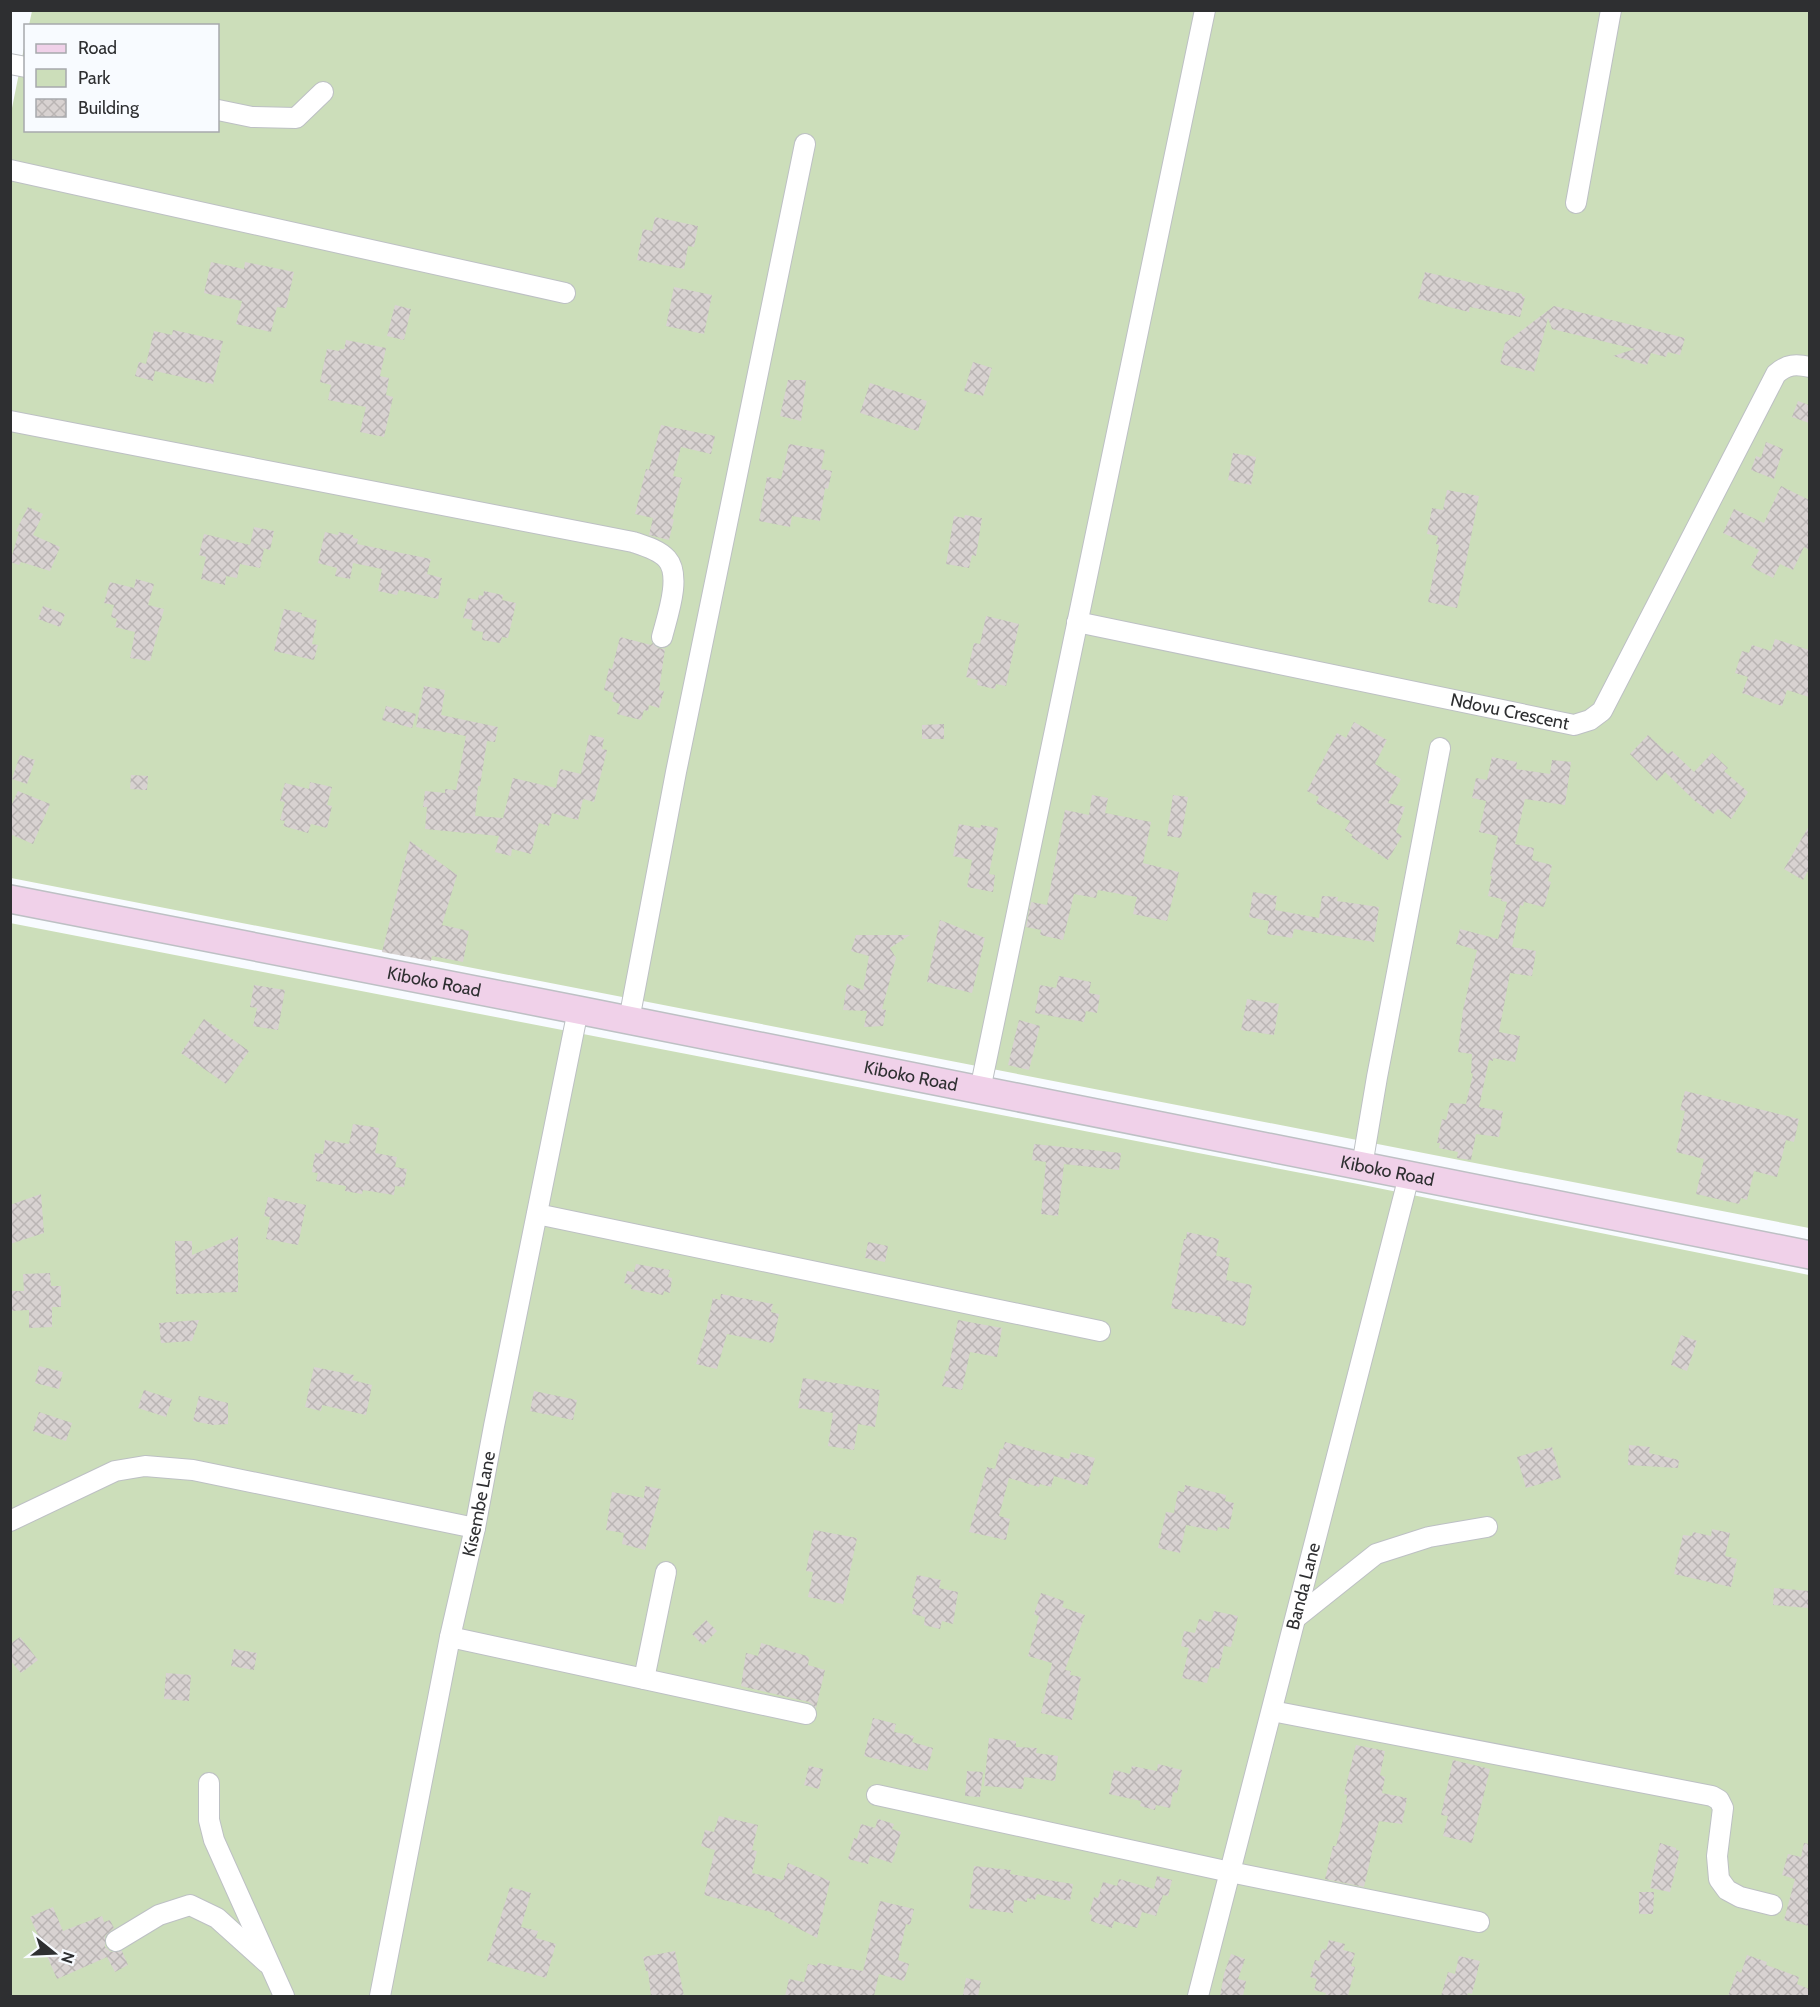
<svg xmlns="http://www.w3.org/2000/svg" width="1820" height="2007" font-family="Cabin,sans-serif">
	<defs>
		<pattern id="building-cross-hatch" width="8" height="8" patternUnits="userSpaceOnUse" patternTransform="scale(1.5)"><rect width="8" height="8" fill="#d8d2d1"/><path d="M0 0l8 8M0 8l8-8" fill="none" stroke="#bab5b4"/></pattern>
	</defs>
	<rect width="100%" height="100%" fill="#f8fbff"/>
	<g fill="#ccdeba">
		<polygon points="32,11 1809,11 1809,1228 11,878 10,118 25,43 26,130 218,130 218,26 29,25"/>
		<polygon points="10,923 1358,1184 1809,1275 1809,1996 11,1996"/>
	</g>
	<g fill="url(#building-cross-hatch)">
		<polygon points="655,217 698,226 694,247 688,246 684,269 637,260 643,229 652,231"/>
		<polygon points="211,262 244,269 245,262 294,272 286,308 277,307 271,332 236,324 242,301 204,293"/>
		<polygon points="1425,272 1522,294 1522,296 1525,297 1520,317 1470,307 1469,312 1418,299"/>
		<polygon points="674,287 712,295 704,334 666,326"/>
		<polygon points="395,305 411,309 404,340 387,336"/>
		<polygon points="1554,306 1685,338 1680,355 1668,352 1666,357 1651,353 1647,365 1613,356 1635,349 1552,329 1548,318 1534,372 1500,364 1505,343"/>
		<polygon points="173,330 223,341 213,384 155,371 153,381 135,376 139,362 146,364 154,331 172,335"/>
		<polygon points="346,340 386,348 380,376 389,378 386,395 393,397 384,437 360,432 366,407 328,400 331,385 320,382 327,349 339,351 340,349 344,349"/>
		<polygon points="973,362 992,368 983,396 964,391"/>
		<polygon points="788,380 806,380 801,421 780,416"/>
		<polygon points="870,383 927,401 918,431 860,413"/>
		<polygon points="1798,401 1809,405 1809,423 1792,417"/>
		<polygon points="661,425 715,436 711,454 681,447 673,476 682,478 672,519 674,519 669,540 649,535 653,518 635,514 646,469 649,470"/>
		<polygon points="1766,442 1783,449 1774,479 1751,470 1756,456 1761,458"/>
		<polygon points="789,444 825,450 821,469 832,471 828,489 825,488 820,521 792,516 790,527 759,521 767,477 781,479"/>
		<polygon points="1233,453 1256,457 1251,485 1228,480"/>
		<polygon points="1781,486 1809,500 1809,550 1804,547 1793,570 1780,564 1773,578 1751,567 1759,550 1723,533 1734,509 1764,523"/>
		<polygon points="1447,490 1479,496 1457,608 1428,602 1439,545 1436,544 1438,536 1427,534 1432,508 1443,510"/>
		<polygon points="28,507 43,514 33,535 60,547 50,571 21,562 19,565 10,562 19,532 16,531"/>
		<polygon points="965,515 982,518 976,556 972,555 969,568 946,564 954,516 964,518"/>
		<polygon points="254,527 274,531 270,550 258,547 264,549 260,568 240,564 237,578 226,576 225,585 201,579 206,557 199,555 204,534 250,545"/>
		<polygon points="325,532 338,535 339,532 353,535 353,538 358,539 357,544 431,559 427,574 442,578 438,599 399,590 397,595 378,591 382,569 353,563 350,579 335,576 337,568 318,563"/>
		<polygon points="136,579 154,584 148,605 164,609 150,661 130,658 135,632 115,627 117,619 111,617 114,605 104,603 110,582 134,588"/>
		<polygon points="484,591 503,595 502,600 516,603 508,638 502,637 500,643 482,640 483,632 471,630 473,620 463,618 468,598 478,600 479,595 483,596"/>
		<polygon points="43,606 65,614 60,627 38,619"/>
		<polygon points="284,609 302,613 301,616 317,620 312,644 318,645 314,660 274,651"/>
		<polygon points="986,616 1019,624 1006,686 996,684 995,689 977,685 978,680 966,677 974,643 980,644"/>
		<polygon points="620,637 651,645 652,643 658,648 665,649 659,690 664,691 659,708 649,705 648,711 644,710 641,720 617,714 620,704 612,701 614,693 604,690 609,668 612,669"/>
		<polygon points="1775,639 1809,650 1809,697 1787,690 1782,706 1742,693 1748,677 1735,673 1742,651 1749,653 1752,645 1771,651"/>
		<polygon points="424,686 445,690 441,715 498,727 495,742 487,741 480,786 478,786 475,816 503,818 513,778 556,788 560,769 581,774 589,735 604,738 602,749 607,750 594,802 583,799 578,820 552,813 549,826 539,823 531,854 512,849 511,856 495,852 499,836 425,829 427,807 423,807 425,791 445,793 445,789 456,790 466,736 416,727"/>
		<polygon points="386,706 416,714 412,728 382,720"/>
		<polygon points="1354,722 1387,740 1375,764 1401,779 1388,803 1405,807 1396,832 1402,836 1388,860 1351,837 1353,835 1345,830 1350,821 1316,803 1319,797 1307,791 1337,733 1346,738"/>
		<polygon points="944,724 944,739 922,739 922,725"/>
		<polygon points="1648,735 1668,754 1672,751 1694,772 1712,753 1728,768 1724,771 1748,792 1731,819 1718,809 1713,814 1695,801 1665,772 1657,781 1630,754"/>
		<polygon points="20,755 35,760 27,784 12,779"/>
		<polygon points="1492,757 1517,762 1516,769 1550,774 1552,760 1571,762 1565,805 1525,799 1515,844 1534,848 1532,860 1552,865 1548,881 1551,882 1544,907 1524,902 1523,906 1520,905 1512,947 1536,951 1532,976 1510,973 1499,1032 1520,1036 1515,1062 1493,1058 1493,1061 1489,1060 1479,1107 1503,1111 1499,1137 1476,1134 1471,1160 1457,1158 1458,1152 1439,1148 1440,1143 1437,1143 1442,1119 1446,1120 1450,1103 1466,1104 1473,1074 1471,1073 1472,1054 1458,1052 1463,1010 1477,950 1456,944 1460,929 1498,939 1507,902 1501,901 1502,899 1488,896 1492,876 1490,876 1498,836 1479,832 1486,801 1472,798 1476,778 1487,780"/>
		<polygon points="131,775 148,776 147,790 130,789"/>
		<polygon points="310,782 332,787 327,805 332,806 327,828 311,824 308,833 283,826 285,821 280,820 285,802 280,801 285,783 309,789"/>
		<polygon points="18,791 50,804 33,844 10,834 10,808"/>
		<polygon points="1092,795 1108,798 1105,813 1151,822 1143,863 1179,872 1167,921 1133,914 1137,897 1098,890 1096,898 1074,894 1063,940 1040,935 1041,930 1026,927 1031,902 1047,905 1065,810 1089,815"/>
		<polygon points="1173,795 1188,797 1181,838 1167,836"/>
		<polygon points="959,824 980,828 981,825 998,828 989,874 995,875 993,892 967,887 972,860 953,856"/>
		<polygon points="1809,826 1809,869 1803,880 1784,869"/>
		<polygon points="410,841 457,875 442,925 469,931 463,962 432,956 431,961 382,952"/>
		<polygon points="1253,892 1277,896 1275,910 1319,918 1322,896 1338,897 1337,901 1379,907 1374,942 1294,929 1292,938 1267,934 1269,921 1249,917"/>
		<polygon points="940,920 985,938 972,993 927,982"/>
		<polygon points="856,935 910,935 890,948 896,958 882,1009 886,1010 883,1026 864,1027 867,1011 843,1010 847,984 863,990 869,956 851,951"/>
		<polygon points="1059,976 1091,982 1089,993 1100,995 1097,1013 1086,1011 1084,1022 1035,1013 1040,985 1056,988"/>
		<polygon points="254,985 285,990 278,1030 253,1026 257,1008 250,1007"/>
		<polygon points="1247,999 1279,1004 1274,1035 1241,1030"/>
		<polygon points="204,1019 249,1051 226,1084 181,1053"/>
		<polygon points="1019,1020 1040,1026 1029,1070 1008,1065"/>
		<polygon points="1685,1091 1799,1119 1794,1142 1786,1140 1777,1177 1754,1171 1747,1200 1741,1198 1739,1204 1696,1194 1704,1159 1676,1152 1685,1111 1680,1110"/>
		<polygon points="353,1124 379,1128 375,1153 397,1157 395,1167 407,1169 404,1187 395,1186 394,1195 363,1190 362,1194 345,1191 346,1186 316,1181 318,1173 312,1172 315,1153 323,1154 325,1140 349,1144"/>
		<polygon points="1034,1144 1121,1153 1119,1170 1064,1164 1058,1216 1041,1214 1046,1162 1032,1160"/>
		<polygon points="41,1194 44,1233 10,1244 10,1205"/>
		<polygon points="268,1197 306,1205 298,1245 266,1239 270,1217 264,1216"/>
		<polygon points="1187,1232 1219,1239 1216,1256 1230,1258 1226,1280 1252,1285 1245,1326 1220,1321 1221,1317 1171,1308 1184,1239 1186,1239"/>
		<polygon points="238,1236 238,1292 176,1294 175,1241 192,1241 192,1255"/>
		<polygon points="868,1242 888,1246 885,1262 865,1258"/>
		<polygon points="636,1264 670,1270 668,1277 672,1278 670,1293 664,1291 663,1295 631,1289 632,1285 624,1283 627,1271 634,1272"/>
		<polygon points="50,1273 51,1286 61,1286 61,1307 52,1307 52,1327 29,1328 29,1310 10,1311 10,1291 24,1291 23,1274"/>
		<polygon points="721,1294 773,1304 771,1312 779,1314 773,1343 727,1334 717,1369 696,1364 706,1331 713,1298 720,1300"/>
		<polygon points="199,1320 192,1341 161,1343 159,1323"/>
		<polygon points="958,1320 1002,1328 997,1357 970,1352 962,1390 942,1386 946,1371 948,1371"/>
		<polygon points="1681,1335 1697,1341 1687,1371 1671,1365"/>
		<polygon points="39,1366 63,1372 59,1389 35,1383"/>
		<polygon points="314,1367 354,1375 352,1380 372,1385 366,1415 322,1405 321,1411 305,1407"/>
		<polygon points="803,1378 880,1390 875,1427 858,1424 854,1450 828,1446 833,1413 798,1408"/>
		<polygon points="144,1390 172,1399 166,1417 138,1408"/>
		<polygon points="534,1391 577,1400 573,1420 530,1411"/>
		<polygon points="199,1396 228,1403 228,1424 213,1425 193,1421"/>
		<polygon points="39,1412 72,1423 66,1441 33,1431"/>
		<polygon points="1005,1442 1069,1459 1071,1452 1095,1458 1087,1486 1054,1476 1051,1487 1040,1484 1039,1487 1009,1478 999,1516 1010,1519 1006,1540 969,1532 987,1467 995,1469 1000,1449 1003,1449"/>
		<polygon points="1629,1445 1650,1447 1649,1453 1679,1460 1678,1468 1628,1465"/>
		<polygon points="1552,1447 1561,1478 1526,1488 1517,1457"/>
		<polygon points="1185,1485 1226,1495 1225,1501 1234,1503 1229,1529 1218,1527 1217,1531 1186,1525 1180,1553 1158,1548 1166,1512 1174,1513 1178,1491 1184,1492"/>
		<polygon points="645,1486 661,1489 645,1550 622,1544 624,1533 606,1530 612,1492 644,1498"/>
		<polygon points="1712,1529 1730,1533 1725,1556 1737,1559 1731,1587 1674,1574 1683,1535 1692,1536 1693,1532 1711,1536"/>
		<polygon points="814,1530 857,1538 843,1604 808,1597 813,1572 806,1571"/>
		<polygon points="917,1575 941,1580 939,1588 958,1592 953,1624 942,1621 940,1629 924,1625 925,1617 912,1614 916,1599 912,1598"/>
		<polygon points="1774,1588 1809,1591 1809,1608 1773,1605"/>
		<polygon points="1041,1593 1064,1601 1062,1607 1085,1615 1065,1670 1071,1671 1070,1675 1081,1677 1072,1720 1041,1713 1052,1663 1028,1656 1039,1616 1034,1614"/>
		<polygon points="1214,1611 1238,1616 1231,1647 1224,1646 1219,1669 1211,1667 1207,1683 1182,1678 1189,1648 1181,1646 1184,1631 1195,1633 1199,1619 1211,1622"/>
		<polygon points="706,1620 717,1631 703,1645 692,1634"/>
		<polygon points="20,1637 38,1660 21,1673 10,1660 10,1644"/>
		<polygon points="761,1643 807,1656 809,1658 808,1665 825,1670 816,1708 809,1702 741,1686 746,1653 758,1656"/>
		<polygon points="234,1649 257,1653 254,1670 231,1666"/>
		<polygon points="166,1673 191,1675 189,1701 164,1699"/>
		<polygon points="873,1718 896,1724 894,1732 914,1736 912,1742 933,1748 927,1771 864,1756"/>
		<polygon points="989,1738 1016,1741 1016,1747 1037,1748 1036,1753 1058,1756 1055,1781 1024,1777 1023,1789 984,1786"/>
		<polygon points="1356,1745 1385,1751 1380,1775 1385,1777 1382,1793 1407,1798 1402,1824 1379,1821 1364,1887 1325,1879 1333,1846 1336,1846 1345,1812 1347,1795 1344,1794"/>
		<polygon points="1453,1760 1490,1769 1472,1843 1443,1836 1448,1816 1441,1815"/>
		<polygon points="1158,1764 1182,1770 1177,1793 1173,1792 1170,1808 1156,1805 1155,1810 1140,1806 1141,1801 1109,1794 1114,1770 1130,1774 1132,1766 1157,1771"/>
		<polygon points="809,1766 823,1769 819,1789 804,1785"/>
		<polygon points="967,1771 983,1772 980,1797 965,1796"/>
		<polygon points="719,1816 758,1825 752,1850 757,1851 752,1873 783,1880 788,1863 830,1881 817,1938 774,1916 775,1913 704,1895 715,1850 701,1846 705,1830 714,1832"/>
		<polygon points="878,1819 894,1824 892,1829 901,1832 892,1863 870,1856 868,1864 848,1859 854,1838 857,1839 861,1824 875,1828"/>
		<polygon points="1660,1843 1676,1848 1676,1850 1680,1851 1670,1892 1650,1888"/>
		<polygon points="1804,1843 1809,1844 1809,1926 1784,1920 1795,1879 1782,1875 1788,1854 1801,1857"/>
		<polygon points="974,1866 1011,1870 1010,1874 1073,1884 1070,1901 1037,1894 1035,1900 1027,1898 1027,1902 1014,1900 1013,1913 969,1908"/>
		<polygon points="1157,1876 1172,1880 1168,1896 1163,1895 1156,1916 1142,1912 1137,1928 1114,1921 1112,1928 1091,1921 1092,1915 1089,1914 1094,1897 1098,1898 1103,1882 1117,1886 1119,1879 1154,1889"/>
		<polygon points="510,1887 531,1893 521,1927 538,1931 536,1938 556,1944 546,1978 487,1961"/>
		<polygon points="1639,1892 1654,1892 1653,1914 1639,1914"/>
		<polygon points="880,1901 914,1909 910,1925 906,1924 898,1960 909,1964 904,1981 879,1974 874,1996 785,1996 789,1979 804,1982 808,1964 817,1966 818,1963 863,1971"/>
		<polygon points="53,1907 63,1931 102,1916 104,1922 110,1920 114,1928 105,1936 105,1947 111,1952 122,1951 128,1965 115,1972 107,1957 57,1979 30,1917"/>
		<polygon points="1329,1940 1345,1944 1343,1950 1355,1953 1351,1966 1355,1967 1348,1996 1325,1996 1326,1993 1314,1990 1317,1979 1310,1977 1315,1960 1319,1961 1322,1949 1326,1950"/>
		<polygon points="675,1951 684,1996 651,1996 648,1971 646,1971 643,1957"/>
		<polygon points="1231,1954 1245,1959 1238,1979 1246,1981 1243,1996 1220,1996 1224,1974"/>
		<polygon points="1747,1955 1767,1962 1766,1965 1799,1977 1797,1984 1809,1989 1809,1996 1728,1996 1737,1971 1741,1973"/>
		<polygon points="1459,1956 1480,1961 1472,1994 1468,1993 1467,1996 1441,1996 1448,1972 1455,1974"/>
		<polygon points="966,1978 981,1981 978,1996 963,1995"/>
	</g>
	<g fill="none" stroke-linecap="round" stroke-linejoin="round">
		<defs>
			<g id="street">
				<polyline points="10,64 26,67"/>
				<polyline points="218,110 252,117 296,118 323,92"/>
				<polyline points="10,170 565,293"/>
				<polyline points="1576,203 1611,10"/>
				<path d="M10 421 633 542C645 546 659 550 667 559 682 576 667 617 662 637"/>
				<path id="s1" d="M1077 622 1574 725 1590 720 1602 711 1776 374C1787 364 1796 364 1810 367"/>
				<polyline points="629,1020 676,772 805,144"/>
				<polyline points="980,1090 1205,10"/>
				<polyline points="1362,1166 1377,1077 1440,748"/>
				<polyline points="537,1214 1100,1331"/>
				<polyline points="10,1521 115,1471 145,1466 193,1470 475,1528"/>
				<polyline points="1297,1617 1376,1554 1429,1537 1487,1527"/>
				<polyline points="450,1637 806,1714"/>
				<polyline points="644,1679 666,1572"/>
				<polyline points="1272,1711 1712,1796 1719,1800 1723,1808 1717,1856 1719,1879 1727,1890 1740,1897 1772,1905"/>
				<polyline points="209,1783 209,1820 214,1840 284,1996"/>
				<polyline points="877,1795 1230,1872 1479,1922"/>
				<polyline points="116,1941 159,1915 190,1905 217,1918 267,1963"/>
				<path id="s2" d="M380 1996 450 1637 475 1528 494 1426 578 1010"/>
				<path id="s3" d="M1198 1996 1409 1176"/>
			</g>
			<g id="secondary">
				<path id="s4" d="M10 899 578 1010 1810 1255"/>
			</g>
		</defs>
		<use href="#street" stroke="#bdc0c4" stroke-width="22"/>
		<use href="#secondary" stroke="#bdc0c4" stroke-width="30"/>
		<use href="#street" stroke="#fff" stroke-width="20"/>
		<use href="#secondary" stroke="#f0d1e9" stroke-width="27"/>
	</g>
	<g text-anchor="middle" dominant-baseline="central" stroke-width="6" stroke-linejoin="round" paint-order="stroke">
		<g font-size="18" fill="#2e2f31" stroke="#f8fbff">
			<text stroke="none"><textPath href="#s1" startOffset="442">Ndovu Crescent</textPath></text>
			<text stroke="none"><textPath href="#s4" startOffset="432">Kiboko Road</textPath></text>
			<text stroke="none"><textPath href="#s4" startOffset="918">Kiboko Road</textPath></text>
			<text stroke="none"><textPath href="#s4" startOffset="1404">Kiboko Road</textPath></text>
			<text stroke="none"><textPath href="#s2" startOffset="502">Kisembe Lane</textPath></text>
			<text stroke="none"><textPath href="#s3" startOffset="423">Banda Lane</textPath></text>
		</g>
	</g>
	<rect width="1820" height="2007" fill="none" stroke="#2e2f31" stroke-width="24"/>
	<rect x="24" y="24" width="195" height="108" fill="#f8fbff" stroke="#a7a9ad" stroke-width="1.5"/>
	<rect x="36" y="44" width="30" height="9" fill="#f0d1e9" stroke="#a7a9ad" stroke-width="1.5"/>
	<text x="78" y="54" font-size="18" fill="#2e2f31">Road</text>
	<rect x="36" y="69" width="30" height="18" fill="#ccdeba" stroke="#a7a9ad" stroke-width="1.5"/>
	<text x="78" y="84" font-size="18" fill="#2e2f31">Park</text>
	<rect x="36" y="99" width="30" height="18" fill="url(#building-cross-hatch)" stroke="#a7a9ad" stroke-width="1.5"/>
	<text x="78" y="114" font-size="18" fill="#2e2f31">Building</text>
	<g transform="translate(54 1953) rotate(108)" stroke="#f8fbff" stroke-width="4.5" paint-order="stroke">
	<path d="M0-4.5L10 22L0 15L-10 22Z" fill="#2e2f31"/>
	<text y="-9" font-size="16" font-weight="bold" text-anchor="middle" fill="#2e2f31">N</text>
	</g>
</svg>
